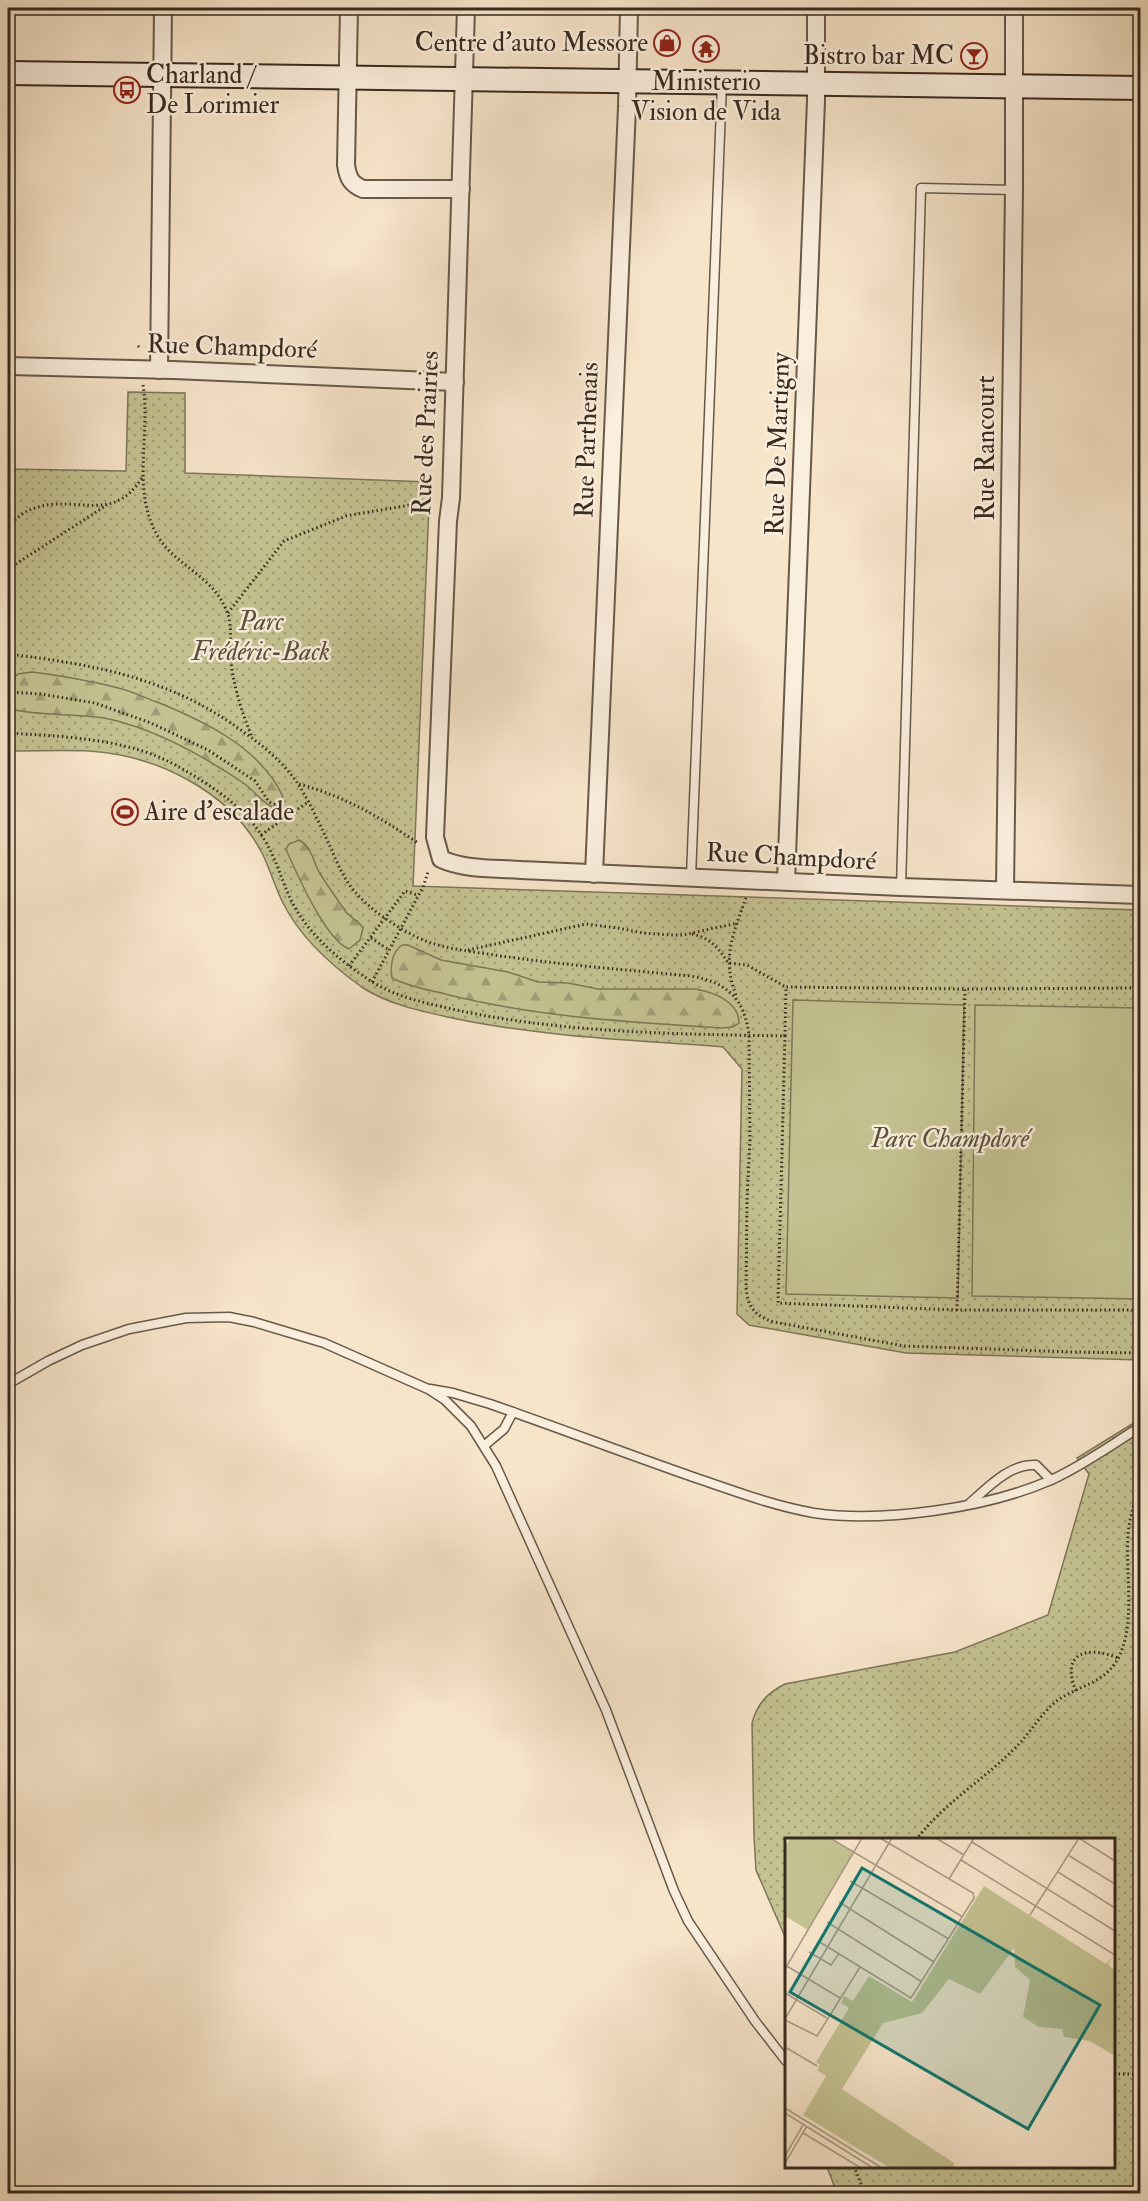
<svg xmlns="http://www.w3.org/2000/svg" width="1148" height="2201" font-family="'IM FELL Double Pica',serif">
	<defs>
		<pattern id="green-dots" width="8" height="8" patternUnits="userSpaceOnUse" patternTransform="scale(1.5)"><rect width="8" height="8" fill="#c4c292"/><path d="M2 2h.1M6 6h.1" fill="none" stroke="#a09e77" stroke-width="1.8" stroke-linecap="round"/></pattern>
		<pattern id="forest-firs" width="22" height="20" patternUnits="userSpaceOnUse" patternTransform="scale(1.5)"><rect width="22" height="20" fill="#c4c292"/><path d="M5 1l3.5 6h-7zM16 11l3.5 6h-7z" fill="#a09e77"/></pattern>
	</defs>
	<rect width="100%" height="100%" fill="#f7e5ca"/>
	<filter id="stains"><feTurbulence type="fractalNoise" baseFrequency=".00333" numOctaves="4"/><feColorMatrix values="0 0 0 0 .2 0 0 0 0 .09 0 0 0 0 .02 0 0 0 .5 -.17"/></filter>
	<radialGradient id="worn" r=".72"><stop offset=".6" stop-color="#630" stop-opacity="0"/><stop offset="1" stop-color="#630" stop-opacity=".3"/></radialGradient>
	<g fill="url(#green-dots)" stroke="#7e7658" stroke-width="1.5">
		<path d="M128 392 185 393V473L430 482 413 886 1140 910V1360L906 1353 749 1325 737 1314 742 1069 723 1047C635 1040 545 1037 457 1019 425 1012 392 1006 363 988 332 966 300 937 283 903 275 887 270 869 262 853 230 791 156 755 89 751 62 750 35 751 8 751V469L126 471Z"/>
		<path d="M1140 1419V2193H837L827 2167 1114 2166V1840H786V1939L756 1870 754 1836 752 1723C757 1704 767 1693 785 1684L955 1652 1048 1615 1089 1474 1077 1458Z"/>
	</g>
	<g fill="url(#forest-firs)" stroke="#7e7658" stroke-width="1.5">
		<path d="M32 672C62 676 93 681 122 689 134 692 145 698 157 702 204 721 261 748 283 797L274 808C261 802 254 790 242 782 206 758 166 735 124 723 88 711 47 718 11 709L8 700 9 682 18 674Z"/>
		<path d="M299 840C311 846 313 860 319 872 327 885 337 899 346 912 351 918 359 921 363 928L360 940 349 949C326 940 299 878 288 854L286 849 289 844Z"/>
		<path d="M402 945H408L441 960 508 972 538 982 568 983 598 989H695C713 992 739 1001 739 1023L733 1027 721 1028C630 1022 538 1017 449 995 430 990 409 987 392 978 390 966 392 952 402 945Z"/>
	</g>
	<g fill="#c4c292" stroke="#7e7658" stroke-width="1.5">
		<polygon points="793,1000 964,1005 958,1298 786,1294"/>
		<polygon points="975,1005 1140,1008 1140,1299 972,1296"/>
	</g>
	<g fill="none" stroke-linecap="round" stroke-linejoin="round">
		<defs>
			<g id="lane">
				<polyline points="691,877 722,83"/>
				<polyline points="901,887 921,188 1014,190"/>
				<polyline points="8,1384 48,1361 82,1345 129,1329 186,1318 229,1317 254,1322 324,1343 428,1389 445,1400 471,1426 496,1466 606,1710 674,1891 688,1921 755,2021 786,2061"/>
				<path d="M430 1389 453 1393 490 1404C559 1428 627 1454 696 1478 734 1491 774 1506 814 1513 883 1523 987 1508 1051 1480 1082 1466 1111 1445 1140 1427"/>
				<polyline points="485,1445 504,1429 513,1412"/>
				<path d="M969 1504C987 1488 1010 1463 1036 1465L1051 1480"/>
			</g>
			<g id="street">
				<path d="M349 8 346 165C348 178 351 184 363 189H461"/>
				<path d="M466 8 451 498 448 521 435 837 441 859C465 870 495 868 521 870L901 887 1140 895"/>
				<polyline points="8,366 173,370 455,382"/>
				<polyline points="159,370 163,8"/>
				<polyline points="594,874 627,107 629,8"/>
				<polyline points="786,881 816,100 816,8"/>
				<polyline points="1005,890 1014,190 1014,8"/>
			</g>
			<polyline id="secondary" points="8,73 1140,88"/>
		</defs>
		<use href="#lane" stroke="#675949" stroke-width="11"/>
		<use href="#street" stroke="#675949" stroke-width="20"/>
		<use href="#secondary" stroke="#372a1e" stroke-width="26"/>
		<g stroke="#372a1e" stroke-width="3" stroke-dasharray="1.5 3" stroke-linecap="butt">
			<polyline points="138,346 140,348"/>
			<polyline points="181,350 183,348"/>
			<path d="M143 385C151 433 131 489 157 535 175 566 214 576 227 612 233 627 229 646 231 662 234 688 242 713 252 737"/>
			<path d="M8 526C16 519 24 511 35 508 75 494 112 525 142 478"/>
			<polyline points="8,569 107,505"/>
			<polyline points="228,613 284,541 346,516 433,501"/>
			<path d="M8 654C97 665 171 678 245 733 266 748 286 765 300 787 311 805 320 825 329 844 336 860 343 878 355 892 370 909 389 922 409 933 436 949 470 951 501 956 564 965 627 970 691 976 728 983 744 998 749 1035L750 1140 747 1200 746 1288C748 1308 755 1316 774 1322L904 1346 1074 1352 1140 1353"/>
			<polyline points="8,692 41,694 95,703 151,723 208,750 255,781 269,802 293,812"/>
			<path d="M8 733C57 736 113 738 159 757 177 765 193 775 210 786 234 802 256 822 269 848 278 865 283 884 292 902 308 934 341 962 371 981 397 998 430 1004 461 1011 567 1033 676 1034 785 1036L778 1303 957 1310"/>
			<path d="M299 784C346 797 378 816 418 843"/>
			<polyline points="261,835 308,802"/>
			<path d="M692 934C710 938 719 948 728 963L747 965 786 987"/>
			<polyline points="371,938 389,950"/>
			<polyline points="468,950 586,924 618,928 643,933 671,935 683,935 738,923"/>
			<polyline points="349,966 405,891 417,895"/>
			<polyline points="372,982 423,887 428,872"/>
			<polyline points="1140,988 965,989 957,1310 1140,1310"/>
			<path d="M736 995C721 957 734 932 747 895"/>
			<polyline points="785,1036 786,987 965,989"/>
			<path d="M1076 1691C1060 1653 1087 1645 1118 1658"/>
			<path d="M916 1840C943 1804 982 1781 1013 1750 1028 1736 1038 1718 1052 1705 1071 1687 1101 1686 1116 1662 1137 1628 1125 1574 1128 1536 1129 1518 1134 1504 1140 1488"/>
			<polyline points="1114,2074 1140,2074"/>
			<polyline points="854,2166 865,2194"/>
		</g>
		<use href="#lane" stroke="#faeedd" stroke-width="8"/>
		<use href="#street" stroke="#faeedd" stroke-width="16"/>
		<use href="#secondary" stroke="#faeedd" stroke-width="22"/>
	</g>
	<defs>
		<symbol id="shop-ring" viewBox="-11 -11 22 22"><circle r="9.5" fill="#faeedd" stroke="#8f2418" stroke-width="1.5"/><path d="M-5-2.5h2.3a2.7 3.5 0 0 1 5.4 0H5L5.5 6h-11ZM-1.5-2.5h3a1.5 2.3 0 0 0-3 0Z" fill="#8f2418"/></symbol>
		<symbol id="temple-ring" viewBox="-11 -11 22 22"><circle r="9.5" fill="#faeedd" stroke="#8f2418" stroke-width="1.5"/><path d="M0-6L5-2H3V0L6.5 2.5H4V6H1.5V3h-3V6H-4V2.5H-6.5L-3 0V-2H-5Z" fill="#8f2418"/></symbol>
		<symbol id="bar-ring" viewBox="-11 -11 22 22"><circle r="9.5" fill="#faeedd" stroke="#8f2418" stroke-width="1.5"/><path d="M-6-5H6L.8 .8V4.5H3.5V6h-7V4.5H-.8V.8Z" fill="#8f2418"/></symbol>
		<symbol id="bus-ring" viewBox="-11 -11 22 22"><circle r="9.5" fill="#faeedd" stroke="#8f2418" stroke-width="1.5"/><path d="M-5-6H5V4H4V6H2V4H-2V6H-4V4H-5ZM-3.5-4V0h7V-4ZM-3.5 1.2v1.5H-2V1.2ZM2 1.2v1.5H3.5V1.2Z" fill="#8f2418"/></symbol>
		<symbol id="stadium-ring" viewBox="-11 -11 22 22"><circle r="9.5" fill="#faeedd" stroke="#8f2418" stroke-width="1.5"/><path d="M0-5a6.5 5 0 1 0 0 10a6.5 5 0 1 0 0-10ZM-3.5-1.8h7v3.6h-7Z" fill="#8f2418"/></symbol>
	</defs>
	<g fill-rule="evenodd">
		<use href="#shop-ring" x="652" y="28" width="30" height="30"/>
		<use href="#temple-ring" x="691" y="34" width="30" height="30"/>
		<use href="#bar-ring" x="959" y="41" width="30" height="30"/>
		<use href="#bus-ring" x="112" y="75" width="30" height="30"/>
		<use href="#stadium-ring" x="110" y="797" width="30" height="30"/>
	</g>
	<g text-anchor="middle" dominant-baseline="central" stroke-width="5" stroke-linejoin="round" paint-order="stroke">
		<g font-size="26" fill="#372a1e" stroke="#faeedd" text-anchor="end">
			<text x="648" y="43">Centre d'auto Messore</text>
			<text x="954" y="56">Bistro bar MC</text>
			<text x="146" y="75" text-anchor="start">Charland /<tspan x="146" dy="30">De Lorimier</tspan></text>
			<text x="706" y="82" text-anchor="middle">Ministerio<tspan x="706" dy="30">Vision de Vida</tspan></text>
			<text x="144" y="812" text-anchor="start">Aire d'escalade</text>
		</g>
		<g font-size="26" fill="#372a1e" stroke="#faeedd">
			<text transform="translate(232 347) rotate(2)">Rue Champdoré</text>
			<text transform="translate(426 433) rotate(-87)">Rue des Prairies</text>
			<text transform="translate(587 440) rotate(-88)">Rue Parthenais</text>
			<text transform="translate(778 444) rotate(-88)">Rue De Martigny</text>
			<text transform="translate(986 448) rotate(-90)">Rue Rancourt</text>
			<text transform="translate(791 857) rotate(3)">Rue Champdoré</text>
		</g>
		<g font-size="26" font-style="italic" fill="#5a503b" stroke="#faeedd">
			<text x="261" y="622">Parc<tspan x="261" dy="30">Frédéric-Back</tspan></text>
			<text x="950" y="1139">Parc Champdoré</text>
		</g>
	</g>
	<g transform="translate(785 1838)">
		<rect width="330" height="330" fill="#f7e5ca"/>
		<path d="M5 0H45L69 14 23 92 0 78V9ZM199 48 321 126 327 118 322 127 328 119 323 127 330 132V218L305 203 279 199 277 191 254 189 238 179 245 142 230 129 229 110 195 156 164 141 137 175 98 185 57 251 169 325V330H105L18 277 41 238 32 232 35 227 31 224 64 170 56 165 59 158 68 163 84 138 127 164Z" fill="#c4c292"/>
		<path d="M162 138 146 162 134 172 132 169 155 141ZM109 173 91 186 69 212 87 184Z" fill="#c4c292"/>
		<path d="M0 45 13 49 0 73ZM24 45 37 53 20 82 7 74ZM187 91 218 109 206 130 175 111ZM174 112 205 131 194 150 163 131ZM52 259 92 284 79 304 39 280Z" fill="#c4c292"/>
		<path fill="none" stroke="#aa9a85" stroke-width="1.5" d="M45 0 178 79M151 0 179 17M187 4 330 93M283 17 330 46M176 22 330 117M273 34 330 70M164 41 189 0M65 43 164 101M54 64 149 124M245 77 294 0 330 23M42 84 137 144M33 103 126 160 189 60 188 55 95 0M24 114 46 127 54 116M0 127 55 160M0 131 77 0M0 155 42 180M0 181 107 0M0 182 32 198 75 129M0 209 32 228M0 270 97 330M0 275 88 330M18 295 76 330M0 318 18 287M0 325 22 288"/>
		<path fill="#0f766e" fill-opacity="0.15" stroke="#0f766e" stroke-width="3" d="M77 30 315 167 243 291 5 154Z"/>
		<rect width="330" height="330" fill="none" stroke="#372a1e" stroke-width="3"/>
	</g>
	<rect width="1148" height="2201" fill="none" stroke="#f7e5ca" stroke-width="30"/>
	<rect x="9" y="9" width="1130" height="2183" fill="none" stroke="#372a1e" stroke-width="3"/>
	<rect x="15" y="15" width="1118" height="2171" fill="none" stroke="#372a1e" stroke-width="1.5"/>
	<rect width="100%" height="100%" filter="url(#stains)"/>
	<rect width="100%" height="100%" fill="url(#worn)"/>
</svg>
